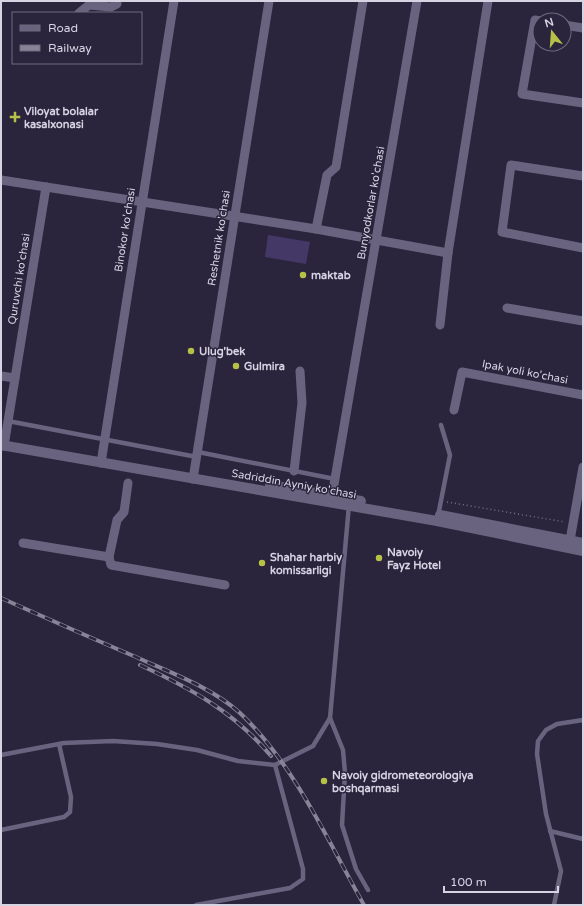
<svg xmlns="http://www.w3.org/2000/svg" width="584" height="906" font-family="'Varela Round',sans-serif">
	<rect width="100%" height="100%" fill="#2a243c"/>
	<polygon fill="#443867" points="268,235 310,242 306,264 265,257"/>
	<g fill="none" stroke-linecap="round" stroke-linejoin="round">
		<polyline stroke="#767185" stroke-width="1.5" stroke-dasharray="1 3" stroke-linecap="butt" points="447,502 565,522"/>
		<g stroke="#69637f" stroke-width="4.5">
			<polyline points="8,421 197,457"/>
			<polyline points="198,452 335,479"/>
			<polyline points="438,516 450,455 441,425"/>
			<polyline points="330,718 343,750 345,773 342,825 356,869 368,890"/>
			<polyline points="1,755 64,743 113,741 157,744 197,750 238,761 275,765 313,746 330,718 349,505"/>
			<polyline points="1,830 64,817 70,812 71,797 59,744"/>
			<polyline points="550,831 583,839"/>
			<polyline points="196,905 290,888 303,879 303,869 275,765"/>
			<polyline points="554,905 561,871 546,814 537,754 538,741 546,730 557,724 583,720"/>
		</g>
		<g stroke="#69637f" stroke-width="9">
			<polyline points="79,13 89,5 111,7 117,4 117,1"/>
			<polyline points="540,21 535,20 522,94 583,103"/>
			<polyline points="564,25 583,28"/>
			<polyline points="583,176 511,165 502,232 583,248"/>
			<polyline points="1,180 316,229 448,253"/>
			<polyline points="316,229 327,175 336,167 363,1"/>
			<polyline points="507,308 583,321"/>
			<polyline points="440,325 448,253 488,1"/>
			<polyline points="1,376 15,378"/>
			<polyline points="454,410 462,372 583,395"/>
			<polyline points="4,446 46,187"/>
			<polyline points="101,463 174,1"/>
			<polyline points="294,471 302,403 300,371"/>
			<polyline points="193,479 269,1"/>
			<polyline points="128,483 124,512 117,520 109,557 111,565 225,585"/>
			<polyline points="331,502 417,1"/>
			<polyline points="23,543 109,557"/>
			<polyline points="569,546 583,467"/>
		</g>
		<g stroke="#69637f" stroke-width="10">
			<polyline points="1,445 437,521 583,551"/>
			<polyline points="270,485 361,501"/>
			<polyline points="440,515 583,543"/>
		</g>
		<defs>
			<g id="rail">
				<path d="M1 598C46 618 91 638 136 657 171 673 211 687 240 713 294 764 328 841 364 905"/>
				<path d="M140 665C192 689 234 712 271 756"/>
			</g>
		</defs>
		<use href="#rail" stroke="#888397" stroke-width="4"/>
		<use href="#rail" stroke="#2a243c" stroke-width="2.5" stroke-dasharray="8" stroke-linecap="butt"/>
	</g>
	<g fill="#b6c148" stroke="#2a243c" stroke-width="1.5">
		<path d="M13 111h4v4h4v4h-4v4h-4v-4h-4v-4h4z"/>
		<circle cx="303" cy="275" r="4"/>
		<circle cx="191" cy="351" r="4"/>
		<circle cx="236" cy="366" r="4"/>
		<circle cx="379" cy="558" r="4"/>
		<circle cx="262" cy="563" r="4"/>
		<circle cx="324" cy="781" r="4"/>
	</g>
	<g text-anchor="middle" dominant-baseline="central" stroke-width="3" stroke-linejoin="round" paint-order="stroke">
		<g font-size="11" font-weight="bold" fill="#d6d3e3" stroke="#2a243c" text-anchor="start">
			<text x="24" y="111">Viloyat bolalar<tspan x="24" dy="13">kasalxonasi</tspan></text>
			<text x="311" y="275">maktab</text>
			<text x="199" y="351">Ulug'bek</text>
			<text x="244" y="366">Gulmira</text>
			<text x="387" y="552">Navoiy<tspan x="387" dy="13">Fayz Hotel</tspan></text>
			<text x="270" y="557">Shahar harbiy<tspan x="270" dy="13">komissarligi</tspan></text>
			<text x="332" y="775">Navoiy gidrometeorologiya<tspan x="332" dy="13">boshqarmasi</tspan></text>
		</g>
		<g font-size="11" fill="#d6d3e3" stroke="#2a243c">
			<text transform="translate(371 203) rotate(-80)">Bunyodkorlar ko'chasi</text>
			<text transform="translate(125 230) rotate(-81)">Binokor ko'chasi</text>
			<text transform="translate(219 238) rotate(-81)">Reshetnik ko'chasi</text>
			<text transform="translate(19 279) rotate(-81)">Quruvchi ko'chasi</text>
			<text transform="translate(525 372) rotate(11)">Ipak yoli ko'chasi</text>
			<text transform="translate(294 484) rotate(10)">Sadriddin Ayniy ko'chasi</text>
		</g>
	</g>
	<rect width="584" height="906" fill="none" stroke="#d6d3e3" stroke-width="4"/>
	<rect x="12" y="12" width="130" height="52" fill="#2a243c" stroke="#6f6a7f"/>
	<rect x="20" y="25" width="20" height="6" fill="#69637f" stroke="#6f6a7f"/>
	<text x="48" y="32" font-size="12" fill="#d6d3e3">Road</text>
	<rect x="20" y="45" width="20" height="6" fill="#888397" stroke="#6f6a7f"/>
	<text x="48" y="52" font-size="12" fill="#d6d3e3">Railway</text>
	<g transform="translate(552 32) rotate(343)"><circle r="19" fill="#2a243c" stroke="#6f6a7f"/>
	<path d="M0-3L7 15L0 10L-7 15Z" fill="#b6c148"/>
	<text y="-6" font-size="11" font-weight="bold" text-anchor="middle" fill="#d6d3e3">N</text>
	</g>
	<path d="M444 886v6h114v-6" fill="none" stroke="#d6d3e3" stroke-width="2"/>
	<text x="450" y="886" font-size="12" fill="#d6d3e3" stroke="#2a243c" stroke-width="3" paint-order="stroke">100 m</text>
</svg>
